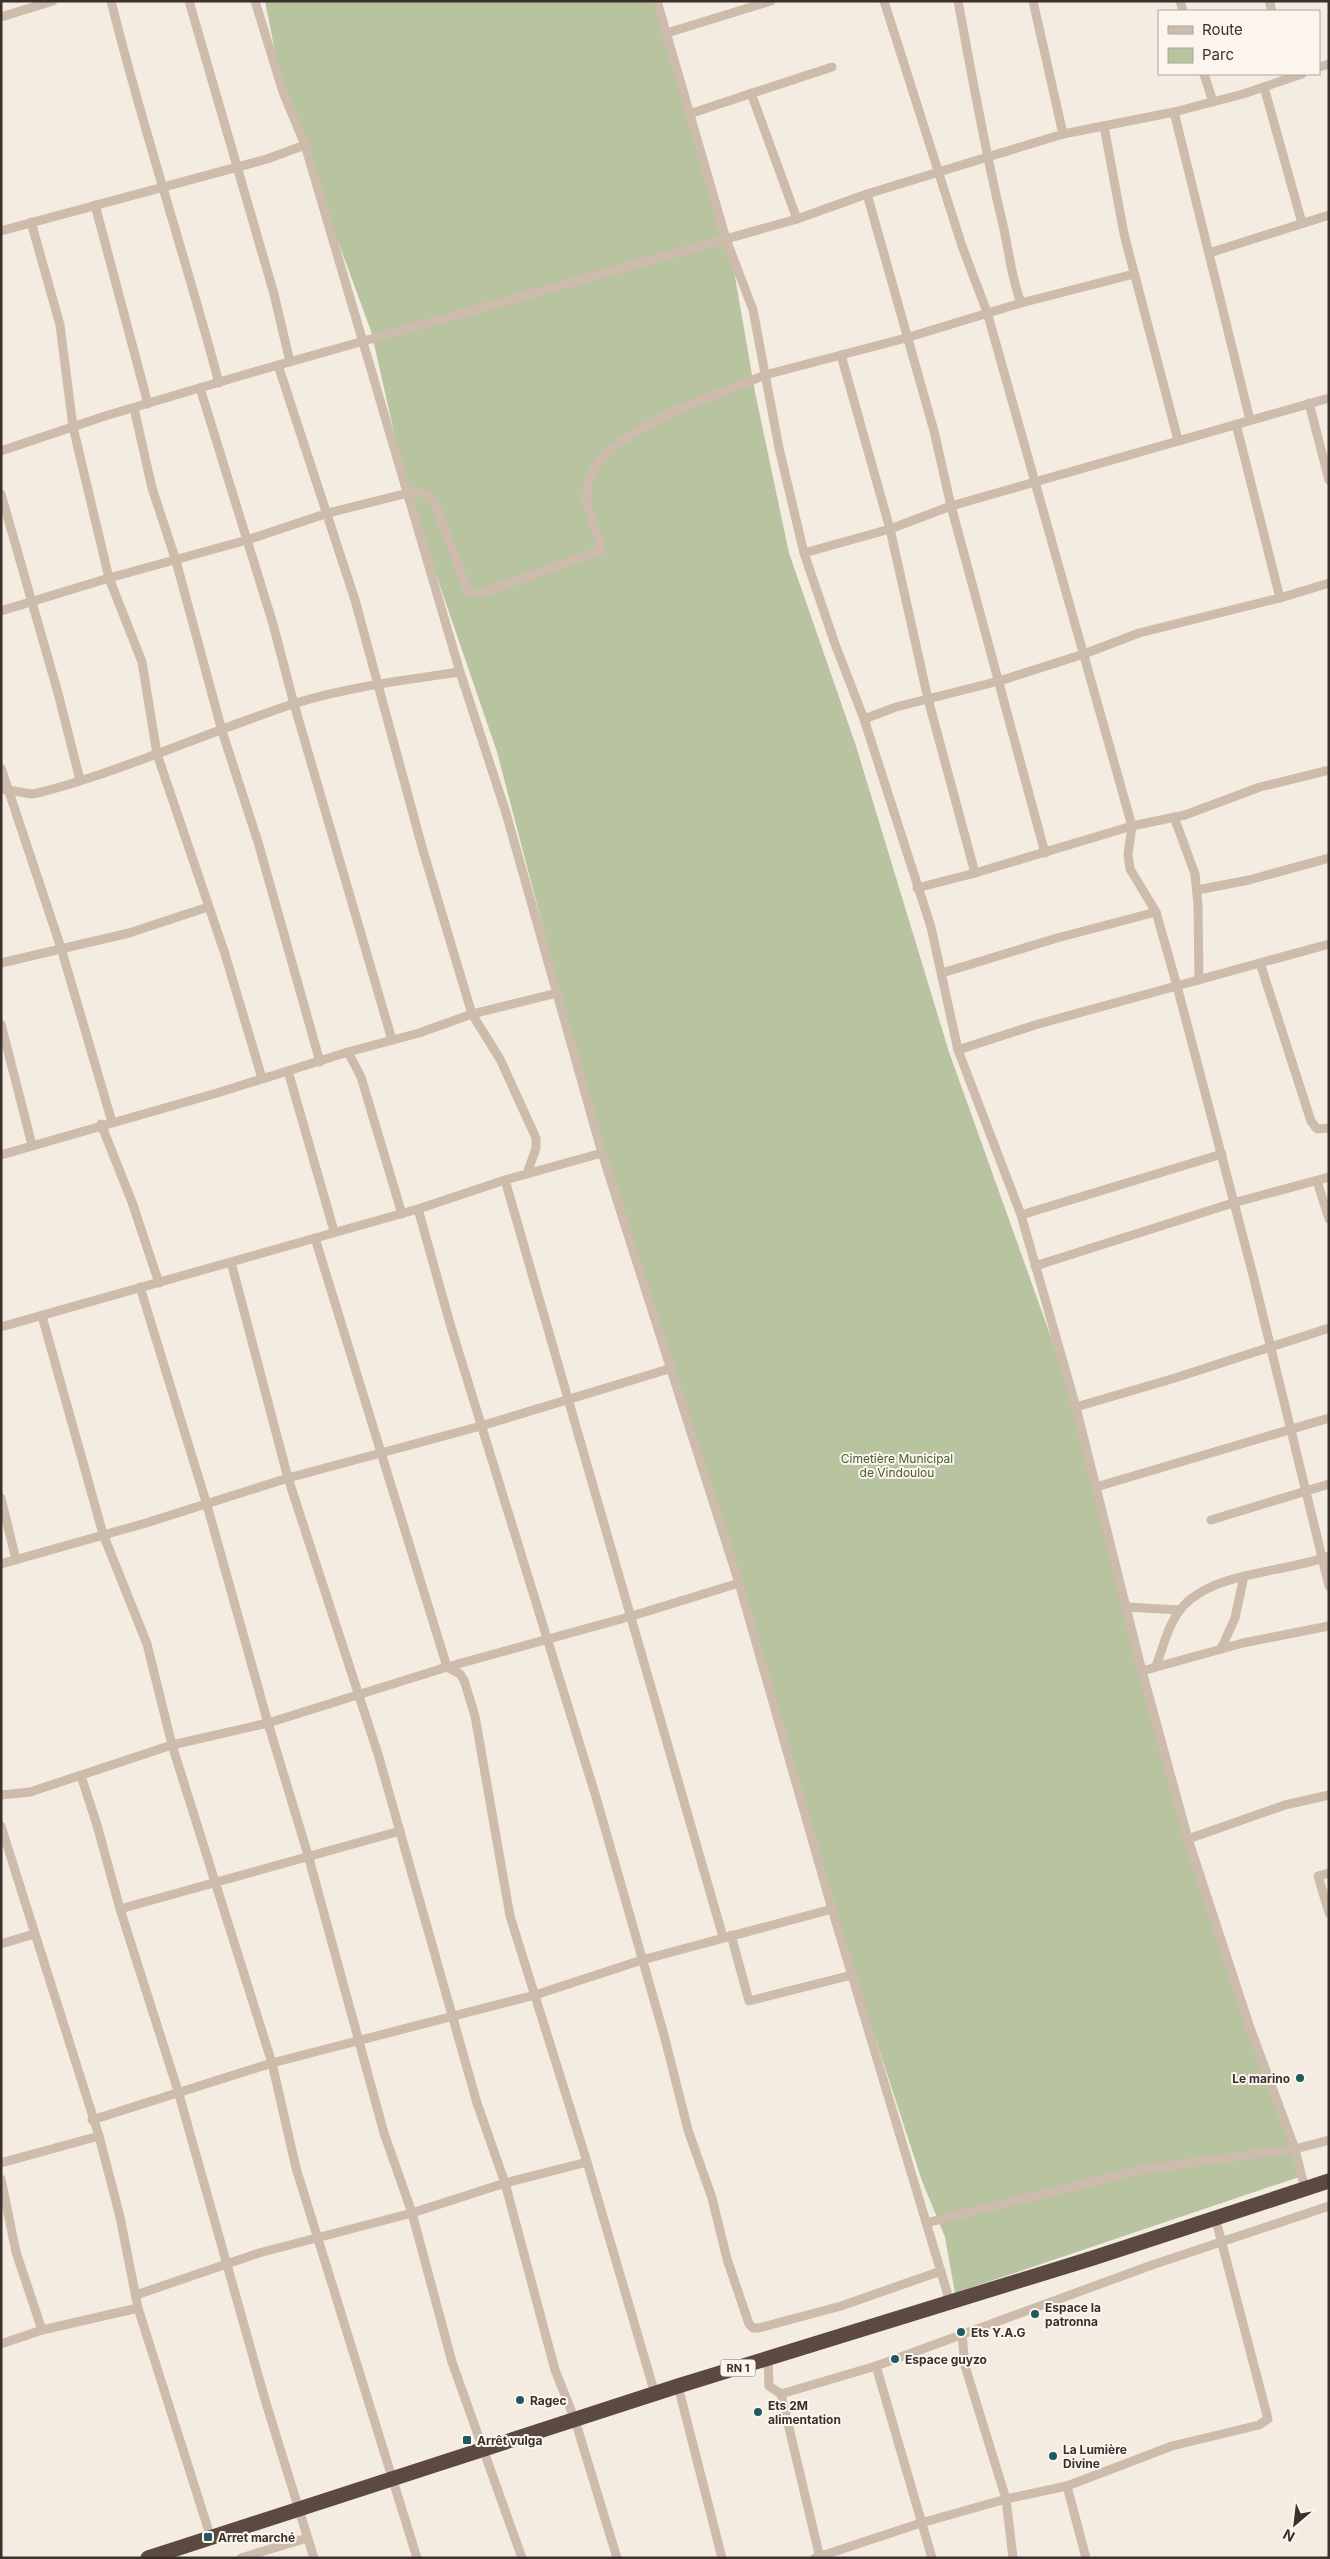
<svg xmlns="http://www.w3.org/2000/svg" width="1330" height="2559" font-family="Inter,sans-serif">
	<rect width="100%" height="100%" fill="#f4ebe1"/>
	<polygon fill="#b8c4a0" points="265,1 658,1 730,248 755,392 789,553 856,746 949,1052 1076,1407 1188,1839 1302,2176 955,2293 945,2237 922,2181 819,1865 707,1481 602,1153 497,752 408,493 371,331 283,92"/>
	<g fill="none" stroke-linecap="round" stroke-linejoin="round">
		<g stroke="#cdbbac" stroke-width="9">
			<path d="M111 1C143 130 185 255 219 383"/>
			<polyline points="189,1 274,294 290,362"/>
			<polyline points="255,1 283,92 305,145 460,672 506,813 602,1153 739,1583 832,1909 950,2302"/>
			<polyline points="657,1 726,239 753,310 779,448 804,553 835,644 864,719 931,927 958,1050 1021,1215 1076,1407 1142,1671 1188,1839 1249,2025 1295,2149 1305,2189"/>
			<polyline points="884,1 962,246 987,312 1132,826 1128,854 1130,869 1156,912 1177,986 1253,1275 1329,1586"/>
			<path d="M958 1C972 76 985 151 1003 225 1009 251 1011 277 1021 303"/>
			<polyline points="1033,1 1063,134"/>
			<polyline points="1180,1 1183,11"/>
			<polyline points="1269,1 1272,11"/>
			<polyline points="1,17 53,1"/>
			<polyline points="667,33 771,1"/>
			<polyline points="1319,67 1329,64"/>
			<polyline points="1204,74 1213,102"/>
			<polyline points="1264,87 1302,223"/>
			<polyline points="751,93 797,219"/>
			<polyline points="1174,112 1250,420"/>
			<polyline points="689,114 832,67"/>
			<polyline points="1104,126 1124,234 1178,440"/>
			<polyline points="867,194 934,431 951,506 1045,853"/>
			<polyline points="95,205 148,404"/>
			<polyline points="31,222 60,325 73,427 109,578 142,662 157,754 225,954 262,1078"/>
			<polyline points="1,231 267,159 305,145"/>
			<polyline points="1209,253 1329,215"/>
			<polyline points="841,355 890,529 928,699 975,873"/>
			<polyline points="278,365 355,600 422,847 472,1014 500,1059 536,1138 536,1148 527,1174"/>
			<polyline points="200,388 273,624 294,704 392,1040"/>
			<polyline points="1309,403 1329,480"/>
			<polyline points="134,408 152,488 176,561 222,731 258,842 320,1062"/>
			<polyline points="1236,424 1280,598"/>
			<polyline points="1,451 105,416 250,373 797,219 867,194 1063,134 1174,112 1243,94 1302,74"/>
			<polyline points="1,494 58,693 80,780"/>
			<polyline points="804,553 890,529 951,506 1329,398"/>
			<polyline points="1,611 109,578 247,540 328,513 408,493 424,493 434,501 468,591 479,594 602,550 586,500 589,479 598,462 621,441 670,413 765,375 906,338 1021,303 1134,274"/>
			<polyline points="864,719 896,707 999,681 1084,654 1139,633 1280,598 1329,583"/>
			<polyline points="1,768 61,948 112,1122"/>
			<path d="M1 789 32 794 42 792C128 769 208 732 293 704 347 687 404 680 460 672"/>
			<polyline points="1174,817 1195,874 1198,905 1199,980"/>
			<polyline points="917,888 975,873 1132,826 1185,815 1260,787 1329,770"/>
			<polyline points="1197,890 1249,880 1329,858"/>
			<polyline points="1,963 129,933 208,907"/>
			<polyline points="1260,963 1311,1121 1317,1129 1329,1128"/>
			<polyline points="942,973 1057,938 1156,912"/>
			<polyline points="1,1024 32,1145"/>
			<polyline points="958,1050 1035,1025 1329,944"/>
			<polyline points="348,1052 361,1077 402,1214"/>
			<polyline points="288,1071 334,1231"/>
			<polyline points="101,1124 132,1202 159,1283"/>
			<polyline points="1,1155 217,1093 348,1052 419,1033 472,1014 557,993"/>
			<polyline points="505,1180 723,1937"/>
			<polyline points="1317,1181 1329,1219"/>
			<polyline points="418,1209 451,1327 596,1797 664,2035 688,2130 712,2198 727,2259 749,2324 753,2328 759,2328 841,2306 941,2271"/>
			<polyline points="1021,1215 1222,1154"/>
			<polyline points="315,1238 447,1667 460,1674 464,1680 475,1716 510,1916 587,2162 655,2394"/>
			<polyline points="231,1262 288,1478 378,1754 477,2103 505,2183 555,2370 575,2420 617,2558"/>
			<polyline points="1035,1266 1233,1203 1329,1177"/>
			<polyline points="140,1287 207,1505 268,1723 308,1855 384,2133 412,2213 452,2362 522,2558"/>
			<polyline points="42,1316 103,1534 147,1644 172,1745 272,2063 296,2168 417,2558"/>
			<polyline points="1,1327 418,1209 505,1180 602,1153"/>
			<polyline points="1076,1407 1175,1378 1329,1328"/>
			<polyline points="1096,1487 1329,1418"/>
			<polyline points="1,1498 16,1560"/>
			<polyline points="1211,1520 1329,1484"/>
			<polyline points="1,1564 146,1523 288,1478 481,1426 672,1368"/>
			<polyline points="1126,1607 1180,1610"/>
			<polyline points="1221,1649 1235,1618 1244,1576"/>
			<path d="M1156 1666C1163 1648 1168 1625 1180 1610 1210 1571 1286 1573 1329 1556"/>
			<polyline points="1142,1671 1243,1643 1329,1626"/>
			<polyline points="81,1776 97,1825 120,1909 178,2091 266,2403 314,2558"/>
			<polyline points="1,1795 30,1792 172,1745 268,1723 447,1667 632,1616 739,1583"/>
			<polyline points="1,1826 99,2136 120,2217 138,2308 211,2538"/>
			<polyline points="1188,1839 1285,1805 1329,1795"/>
			<polyline points="1329,1873 1318,1876 1329,1913"/>
			<polyline points="120,1909 400,1831"/>
			<polyline points="731,1935 749,2001 852,1975"/>
			<polyline points="1,1944 34,1934"/>
			<polyline points="92,2120 272,2063 535,1995 642,1960 832,1909"/>
			<polyline points="1,2163 99,2136"/>
			<polyline points="1,2179 16,2252 42,2330"/>
			<polyline points="926,2223 1144,2169 1295,2149 1329,2140"/>
			<polyline points="136,2295 259,2253 412,2213 505,2183 587,2162"/>
			<polyline points="962,2334 965,2366 1006,2499 1013,2558"/>
			<polyline points="1,2344 42,2330 138,2308"/>
			<polyline points="768,2359 769,2386 781,2394 820,2558"/>
			<polyline points="876,2366 932,2558"/>
			<polyline points="678,2386 722,2558"/>
			<polyline points="781,2394 876,2366 1152,2265 1329,2206"/>
			<polyline points="1067,2486 1086,2558"/>
			<polyline points="241,2558 307,2538"/>
			<polyline points="815,2558 921,2523 1006,2499 1067,2486 1172,2446 1259,2425 1268,2419 1215,2217"/>
		</g>
		<polyline stroke="#5c4a42" stroke-width="15" points="148,2558 678,2386 1093,2258 1329,2181"/>
	</g>
	<g fill="#1f5a5e" stroke="#fbf5ee" stroke-width="2">
		<circle cx="1300" cy="2078" r="5"/>
		<circle cx="1035" cy="2314" r="5"/>
		<circle cx="961" cy="2332" r="5"/>
		<circle cx="895" cy="2359" r="5"/>
		<circle cx="520" cy="2400" r="5"/>
		<circle cx="758" cy="2412" r="5"/>
		<rect x="462" y="2435" width="10" height="10" rx="2.5"/>
		<circle cx="1053" cy="2456" r="5"/>
		<rect x="203" y="2532" width="10" height="10" rx="2.5"/>
	</g>
	<g text-anchor="middle" dominant-baseline="central" stroke-width="4" stroke-linejoin="round" paint-order="stroke">
		<rect fill="#fbf5ee" stroke="#756b66" stroke-width="1" x="720.5" y="2359.5" width="35" height="17" rx="4"/>
		<g font-size="11" font-weight="bold" fill="#3b302b">
			<text x="738" y="2368">RN 1</text>
		</g>
		<g font-size="12" fill="#4a5a2e" stroke="#fbf5ee">
			<text x="897" y="1458">Cimetière Municipal<tspan x="897" dy="14">de Vindoulou</tspan></text>
		</g>
		<g font-size="12" font-weight="bold" fill="#3b302b" stroke="#fbf5ee" text-anchor="start">
			<text x="1290" y="2078" text-anchor="end">Le marino</text>
			<text x="1045" y="2307">Espace la<tspan x="1045" dy="14">patronna</tspan></text>
			<text x="971" y="2332">Ets Y.A.G</text>
			<text x="905" y="2359">Espace guyzo</text>
			<text x="530" y="2400">Ragec</text>
			<text x="768" y="2405">Ets 2M<tspan x="768" dy="14">alimentation</tspan></text>
			<text x="477" y="2440">Arrêt vulga</text>
			<text x="1063" y="2449">La Lumière<tspan x="1063" dy="14">Divine</tspan></text>
			<text x="218" y="2537">Arret marché</text>
		</g>
	</g>
	<rect width="1330" height="2559" fill="none" stroke="#3b302b" stroke-width="5"/>
	<rect x="1158" y="10" width="162" height="65" fill="#fbf5ee" stroke="#aea6a0"/>
	<rect x="1168" y="26" width="25" height="8" fill="#cdbbac" stroke="#aea6a0"/>
	<text x="1202" y="35" font-size="15" fill="#3b302b">Route</text>
	<rect x="1168" y="48" width="25" height="15" fill="#b8c4a0" stroke="#aea6a0"/>
	<text x="1202" y="60" font-size="15" fill="#3b302b">Parc</text>
	<g transform="translate(1295 2524) rotate(208)" stroke="#fbf5ee" stroke-width="4" paint-order="stroke">
	<path d="M0-4L9 19L0 12L-9 19Z" fill="#3b302b"/>
	<text y="-8" font-size="14" font-weight="bold" text-anchor="middle" fill="#3b302b">N</text>
	</g>
</svg>
